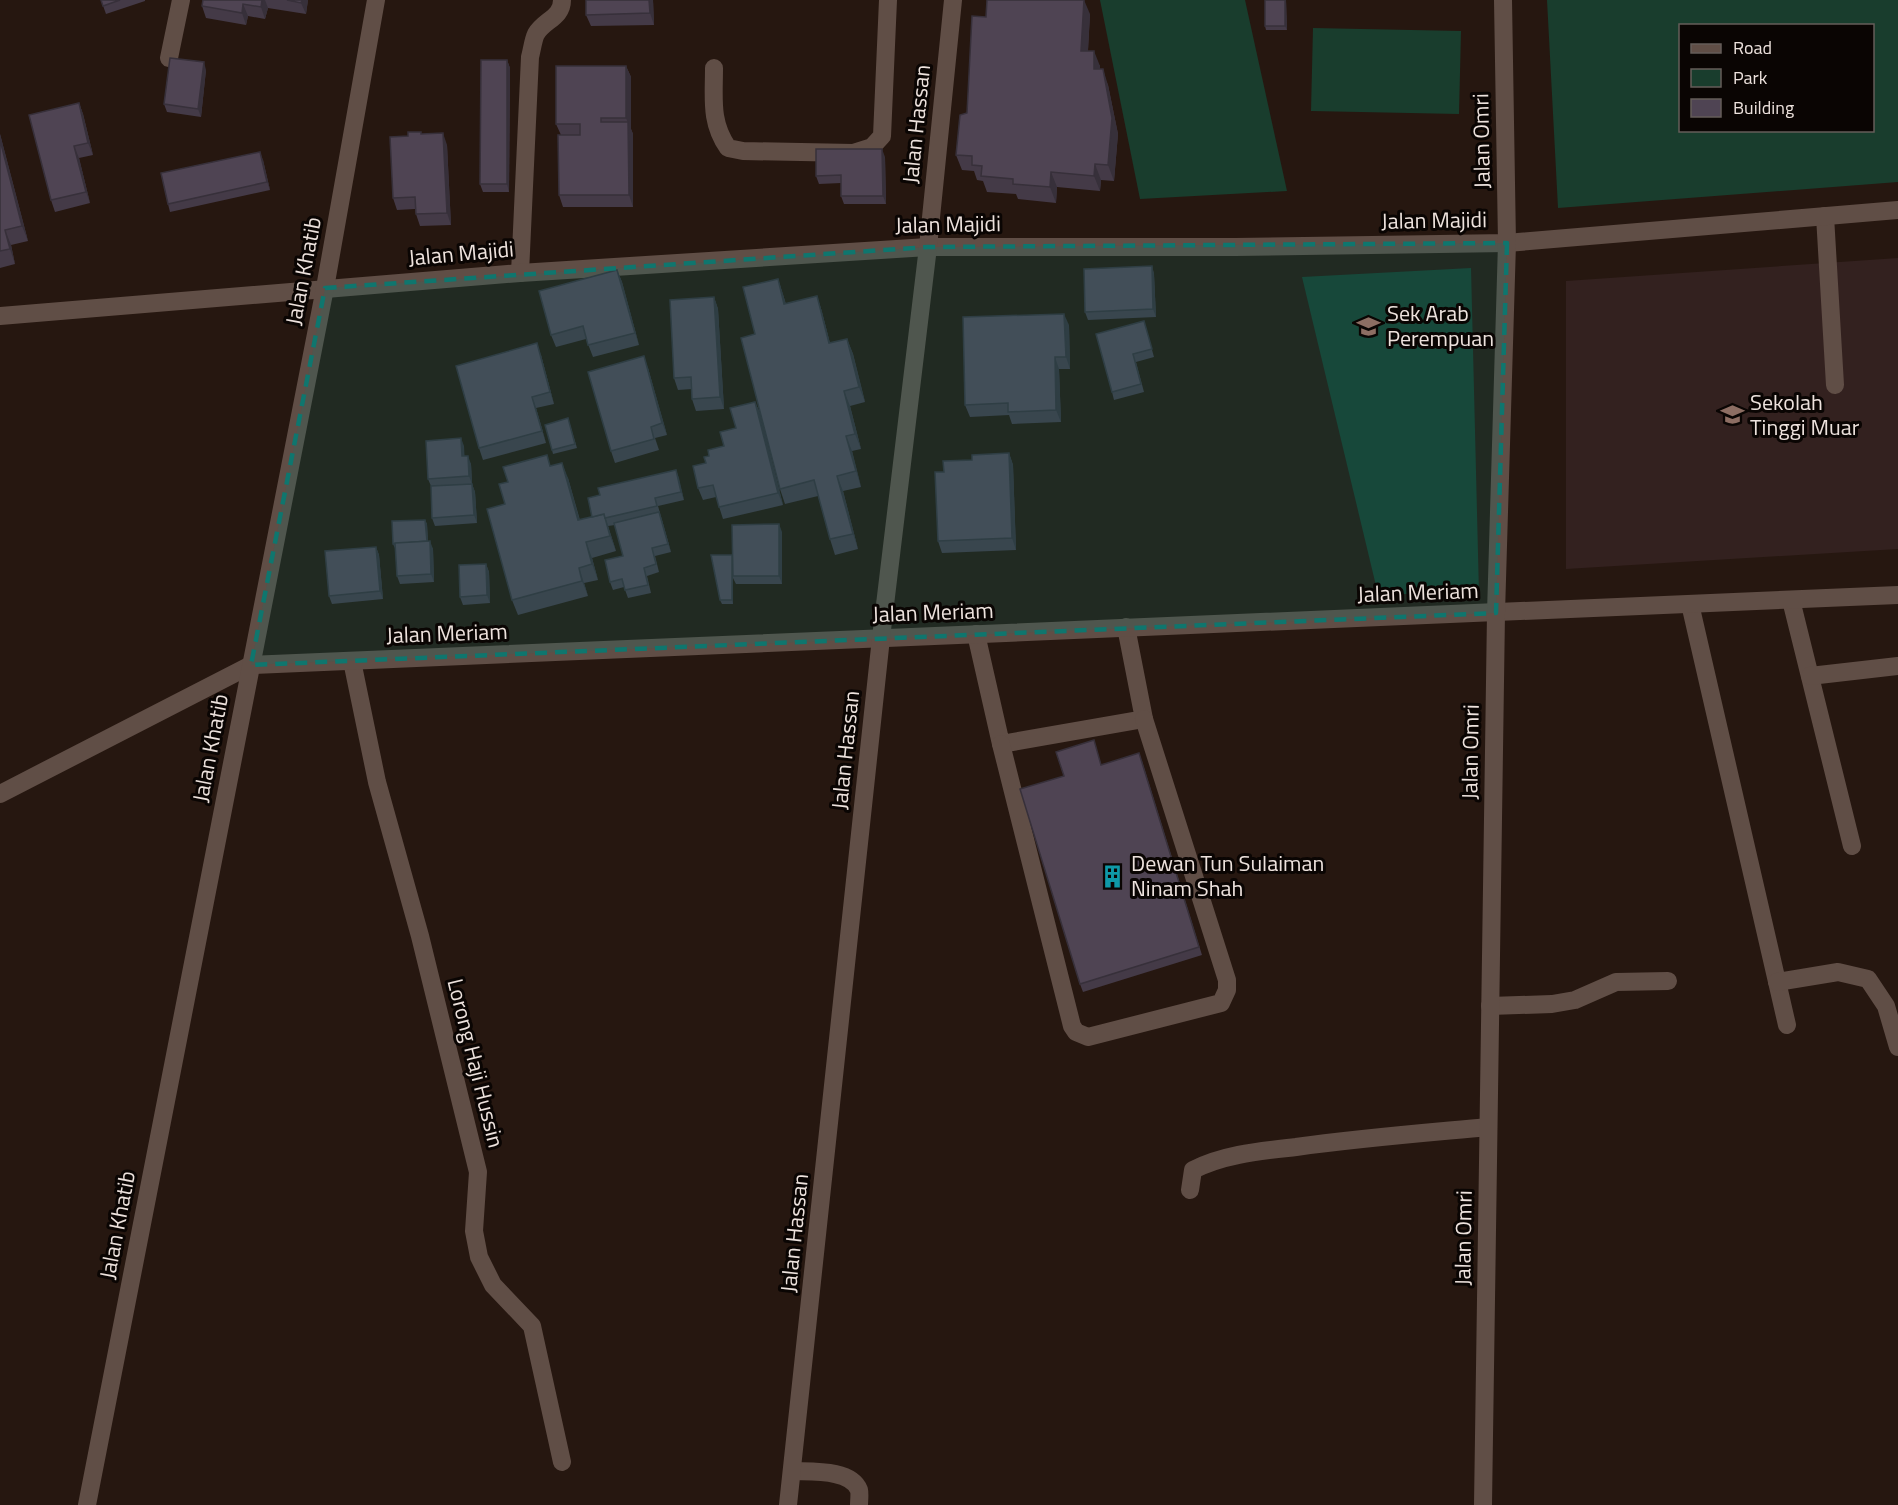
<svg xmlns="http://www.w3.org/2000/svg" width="1898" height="1505" font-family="'Titillium Web',sans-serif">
	<rect width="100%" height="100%" fill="#261710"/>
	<polygon fill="#33211f" points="1898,258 1898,549 1566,569 1566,281"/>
	<g fill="#193d2d" fill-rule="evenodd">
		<polygon points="1100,0 1245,0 1287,191 1140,199"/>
		<path d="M1547 0H1898V182L1558 208ZM1680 26H1872V130H1680Z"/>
		<polygon points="1313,28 1461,31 1459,114 1311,111"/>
		<polygon points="1471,268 1479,594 1378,594 1302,277"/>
	</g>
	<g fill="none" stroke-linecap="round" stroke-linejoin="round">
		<g stroke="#604e46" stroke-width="18">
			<polyline points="169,58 181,0"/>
			<path d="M714 68C714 99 710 122 728 148L743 151 853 153 872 147 882 136 888 0"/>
			<polyline points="1825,216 1835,385"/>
			<path d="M520 273 530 57C532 50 533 40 536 34 544 20 562 18 562 0"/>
			<polyline points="0,316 520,273 928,247 1235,247 1507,243 1898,210"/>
			<polyline points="1791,600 1852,846"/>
			<polyline points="1690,604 1787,1025"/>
			<polyline points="976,634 1001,744 1144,719 1126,627"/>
			<polyline points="352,661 377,782 420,936 478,1172 474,1231 479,1257 493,1285 532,1326 562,1462"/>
			<polyline points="1810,676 1898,666"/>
			<polyline points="1001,744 1072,1026 1076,1032 1088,1037 1221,1003 1227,990 1227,980 1144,719"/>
			<polyline points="0,794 251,665 1898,595"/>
			<polyline points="1777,982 1838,972 1868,979 1886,1006 1898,1047"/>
			<polyline points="1490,1006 1552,1004 1575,1000 1616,982 1668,981"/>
			<path d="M1190 1190 1193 1170C1224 1154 1261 1151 1296 1147 1360 1138 1424 1133 1488 1127"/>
			<path d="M792 1471C811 1472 851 1469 859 1490 860 1494 859 1501 859 1505"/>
			<polyline points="87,1505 325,288 376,0"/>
			<polyline points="788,1505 881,638 928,247 953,0"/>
			<polyline points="1483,1505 1496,613 1507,243 1503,0"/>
		</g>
	</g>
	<g fill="#443a47">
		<polygon points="101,0 145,0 145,1 106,14"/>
		<polygon points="203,0 308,0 306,14 268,8 265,19 248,16 246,25 206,18 202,6"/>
		<polygon points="586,0 653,0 654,25 591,26 586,15"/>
		<polygon points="1286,0 1287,30 1266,30 1265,26"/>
		<polygon points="1090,14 1088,51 1100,66 1100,69 1108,85 1118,134 1114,181 1101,180 1100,191 1057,187 1056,203 1018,199 1016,194 987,192 983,181 977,180 974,171 962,170 956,155 967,113 986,17"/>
		<polygon points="507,60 510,68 509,192 483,192 480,184"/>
		<polygon points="626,66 631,77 631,129 633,134 633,207 563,207 559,195 561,135 556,124"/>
		<polygon points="206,70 201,117 167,112 164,104"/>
		<polygon points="79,103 83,114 93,155 79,158 90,203 55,212 51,200"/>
		<polygon points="0,134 28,241 11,245 15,264 0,268"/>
		<polygon points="422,134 447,145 451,225 420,226 416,214 415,209 397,210 393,198"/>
		<polygon points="885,157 886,204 844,204 841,196 841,183 819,184 816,176"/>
		<polygon points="263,160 270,190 170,212 168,204"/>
		<polygon points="1152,266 1154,274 1156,317 1088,320 1085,312"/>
		<polygon points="617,270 622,282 639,345 593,357 586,339 556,347 551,335"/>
		<polygon points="778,279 786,304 817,296 822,312 830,343 847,339 853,354 865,402 850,406 861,449 852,451 861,487 843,491 858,549 835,555 830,539 818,496 785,504 780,489 755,334"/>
		<polygon points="714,297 718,309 724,409 696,411 692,399 692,389 678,390 674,378"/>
		<polygon points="1144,321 1154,357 1136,362 1144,392 1114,400 1112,392"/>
		<polygon points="1069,325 1070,369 1059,369 1061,422 1012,424 1009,415 970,417 965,405"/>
		<polygon points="541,355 554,404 536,408 546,443 483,460 479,448"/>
		<polygon points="648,368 667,435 655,438 659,450 615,463 611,451"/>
		<polygon points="755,402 760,413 783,505 723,519 716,497 703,500 698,488 706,463 709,456 724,446"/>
		<polygon points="568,418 577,448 553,454 552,450"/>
		<polygon points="464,446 464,456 471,464 472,484 475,492 477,523 435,526 432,518 431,486 428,479"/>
		<polygon points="1009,453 1013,465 1016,550 942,553 938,541 944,472 972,460"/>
		<polygon points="551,466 568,478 580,520 592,517 600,495 676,470 684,500 658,506 671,552 655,556 659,572 647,576 651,593 628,598 624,587 613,590 610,582 623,556 615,525 608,526 616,551 592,558 598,580 584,583 588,596 518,615 512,600 508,482"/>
		<polygon points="425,520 427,524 428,541 433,549 434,582 400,584 397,576 395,548 393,544"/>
		<polygon points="782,532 782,584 736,584 733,578 733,604 722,604 720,600 732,555"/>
		<polygon points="376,547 379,555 383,599 332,604 329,596"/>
		<polygon points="486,564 489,572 490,603 463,605 460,597"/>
		<polygon points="1096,748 1101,764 1142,761 1202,955 1083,992 1080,984 1064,776"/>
	</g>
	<g fill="#37303a">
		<polygon points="262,0 265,0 268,8 265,19 261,7"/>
		<polygon points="302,0 308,0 306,14 301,3"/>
		<polygon points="649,0 653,0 654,25 650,13"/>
		<polygon points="1084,0 1090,14 1087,66 1081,51"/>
		<polygon points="1285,0 1286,0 1287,30 1285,26"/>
		<polygon points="243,4 248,16 246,25 242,13"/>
		<polygon points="1094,51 1100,66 1100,85 1094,69"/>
		<polygon points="507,60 510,68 509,192 507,184"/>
		<polygon points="204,62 206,70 201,117 198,109"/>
		<polygon points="626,66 631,77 631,129 633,134 633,207 629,195 628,123 626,118"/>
		<polygon points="1103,69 1108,85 1118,134 1114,181 1108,165"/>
		<polygon points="79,103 83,114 93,155 88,143"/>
		<polygon points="443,133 447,145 451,225 447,213"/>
		<polygon points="0,134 28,241 22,226 0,140"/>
		<polygon points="74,146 79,158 90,203 86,192"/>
		<polygon points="882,149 885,157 886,204 883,196"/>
		<polygon points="260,152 263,160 270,190 267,182"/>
		<polygon points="1095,164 1101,180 1100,191 1094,176"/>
		<polygon points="1051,172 1057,187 1056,203 1050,187"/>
		<polygon points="5,230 11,245 15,264 10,249"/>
		<polygon points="1152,266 1154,274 1156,317 1153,309"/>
		<polygon points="617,270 622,282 639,345 635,333"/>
		<polygon points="778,279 783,294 790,320 784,304"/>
		<polygon points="817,296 822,312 834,359 829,343"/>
		<polygon points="714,297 718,309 724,409 720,397"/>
		<polygon points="1064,314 1069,325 1070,369 1066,357"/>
		<polygon points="847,339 853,354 865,402 859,387"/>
		<polygon points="537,343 541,355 554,404 550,392"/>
		<polygon points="644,356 648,368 667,435 662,423"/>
		<polygon points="1055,357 1059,369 1061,422 1056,410"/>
		<polygon points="844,391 850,406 861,449 855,434"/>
		<polygon points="532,397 536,408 546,443 542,431"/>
		<polygon points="755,402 760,413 783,505 778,493"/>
		<polygon points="846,436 852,451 861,487 856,471"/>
		<polygon points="461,438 464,446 465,464 462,456"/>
		<polygon points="1009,453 1013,465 1016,550 1012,538"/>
		<polygon points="468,456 471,464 472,484 475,492 477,523 474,515 472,484 469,476"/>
		<polygon points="562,463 568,478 584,536 578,520"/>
		<polygon points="676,470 679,478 684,500 681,492"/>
		<polygon points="837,476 843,491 858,549 853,534"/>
		<polygon points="659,512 662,520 671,552 668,544"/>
		<polygon points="604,514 609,529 616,551 610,536"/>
		<polygon points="425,520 427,524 428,546 427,542"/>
		<polygon points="779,524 782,532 782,584 779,576"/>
		<polygon points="430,541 433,549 434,582 431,574"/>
		<polygon points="586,542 592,558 598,580 592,564"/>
		<polygon points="376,547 379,555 383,599 380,591"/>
		<polygon points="732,555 733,559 733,604 732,600"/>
		<polygon points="486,564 489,572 490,603 487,595"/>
		<polygon points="579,568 584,583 588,596 582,581"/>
	</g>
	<g fill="#4f4453" stroke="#37303a" stroke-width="1.5">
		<polygon points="101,0 120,0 103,6"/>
		<polygon points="203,0 262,0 261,7 243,4 242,13 202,6"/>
		<polygon points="287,0 302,0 301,3"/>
		<polygon points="586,0 649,0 650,13 586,15"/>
		<polygon points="987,0 1084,0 1081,51 1094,51 1094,69 1103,69 1112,118 1108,165 1095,164 1094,176 1051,172 1050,187 1013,184 1013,179 981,176 982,166 972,165 972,156 956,155 960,115 967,113 972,16 986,17"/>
		<rect x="1265" y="0" width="20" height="26"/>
		<polygon points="170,58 204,62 198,109 164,104"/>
		<polygon points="481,60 507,60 507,184 480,184"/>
		<polygon points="556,66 626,66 626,118 601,118 601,122 628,122 629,195 559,195 558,135 580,135 580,124 556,124"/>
		<polygon points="79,103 88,143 74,146 86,192 51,200 29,115"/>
		<polygon points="408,132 421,132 421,134 443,133 447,213 416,214 415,197 393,198 390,137 408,136"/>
		<polygon points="0,140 22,226 5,230 10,249 0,251"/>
		<polygon points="816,149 882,149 883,196 841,196 841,175 816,176"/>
		<polygon points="260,152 267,182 168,204 161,173"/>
		<polygon points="1152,266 1153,309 1085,312 1084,269"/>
		<polygon points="617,270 635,333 588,345 583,326 551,335 539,291"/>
		<polygon points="778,279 784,304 817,296 829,343 847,339 859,387 844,391 855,434 846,436 856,471 837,476 853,534 830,539 814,480 780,489 741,338 755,334 743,287"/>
		<polygon points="714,297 720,397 692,399 691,377 674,378 670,300"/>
		<polygon points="1064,314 1066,357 1055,357 1056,410 1008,412 1008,403 965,405 963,317"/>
		<polygon points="1144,321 1152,349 1133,354 1141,384 1112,392 1096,334"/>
		<polygon points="537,343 550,392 532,397 542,431 479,448 456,366"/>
		<polygon points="644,356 662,423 651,427 654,439 611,451 588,372"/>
		<polygon points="755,402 778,493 719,507 713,485 698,488 693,466 706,463 704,457 709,456 708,450 724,446 720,432 736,428 730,408"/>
		<polygon points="568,418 575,444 552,450 545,425"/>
		<polygon points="461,438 462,456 468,456 469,476 428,479 426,441"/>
		<polygon points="1009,453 1012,538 938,541 935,472 944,472 943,461 972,460 972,455"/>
		<polygon points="547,455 550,466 562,463 578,520 604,514 610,536 586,542 592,564 579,568 582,581 512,600 487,509 505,504 499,484 508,482 503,467"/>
		<polygon points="676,470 681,492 655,498 657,506 605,518 604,514 592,517 588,498 600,495 598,488"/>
		<polygon points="472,484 474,515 432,518 431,486"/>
		<polygon points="659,512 668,544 652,548 656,564 644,568 648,585 625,590 622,579 610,582 605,560 623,556 614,523"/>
		<polygon points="425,520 427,541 393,544 392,521"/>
		<polygon points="779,524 779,576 733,576 732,525"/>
		<polygon points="430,541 431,574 397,576 395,543"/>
		<polygon points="376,547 380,591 329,596 325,551"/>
		<polygon points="711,555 732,555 732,600 720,600"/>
		<polygon points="486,564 487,595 460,597 459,565"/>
		<polygon points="1094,740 1101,765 1139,753 1199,947 1080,984 1020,789 1064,776 1056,752"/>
	</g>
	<path fill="#0f766e" fill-opacity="0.2" stroke="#0f766e" stroke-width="4.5" stroke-dasharray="12 8" stroke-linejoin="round" d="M1507 243 1496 613 251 665 325 288 928 247Z"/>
	<defs>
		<symbol id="school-bare" viewBox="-9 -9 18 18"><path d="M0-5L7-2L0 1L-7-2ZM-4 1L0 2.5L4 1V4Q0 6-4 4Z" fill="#8d6e63" stroke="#0a0503" stroke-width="2.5" paint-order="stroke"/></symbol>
		<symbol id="building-bare" viewBox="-9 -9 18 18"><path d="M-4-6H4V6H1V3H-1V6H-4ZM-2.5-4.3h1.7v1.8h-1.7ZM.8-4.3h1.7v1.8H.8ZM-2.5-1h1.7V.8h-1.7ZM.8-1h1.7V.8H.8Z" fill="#0f9aa8" stroke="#0a0503" stroke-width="2.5" paint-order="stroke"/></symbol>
	</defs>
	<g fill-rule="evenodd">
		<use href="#school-bare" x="1352" y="310" width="33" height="33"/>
		<use href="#school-bare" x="1716" y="398" width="33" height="33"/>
		<use href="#building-bare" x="1096" y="860" width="33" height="33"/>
	</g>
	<g text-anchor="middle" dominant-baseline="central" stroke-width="6" stroke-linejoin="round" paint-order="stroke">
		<g font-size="22" fill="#ede2dd" stroke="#0a0503">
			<text transform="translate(916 124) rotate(-84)">Jalan Hassan</text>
			<text transform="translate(1481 141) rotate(-91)">Jalan Omri</text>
			<text transform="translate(1434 220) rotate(-1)">Jalan Majidi</text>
			<text transform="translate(948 224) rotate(-1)">Jalan Majidi</text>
			<text transform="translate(461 253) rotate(-5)">Jalan Majidi</text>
			<text transform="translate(303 271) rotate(-79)">Jalan Khatib</text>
			<text transform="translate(1418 592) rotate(-2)">Jalan Meriam</text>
			<text transform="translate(933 612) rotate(-2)">Jalan Meriam</text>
			<text transform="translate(447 633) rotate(-2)">Jalan Meriam</text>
			<text transform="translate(210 748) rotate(-79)">Jalan Khatib</text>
			<text transform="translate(845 750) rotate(-84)">Jalan Hassan</text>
			<text transform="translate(1470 752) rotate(-89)">Jalan Omri</text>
			<text transform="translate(476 1063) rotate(76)">Lorong Haji Hussin</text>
			<text transform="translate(117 1225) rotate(-79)">Jalan Khatib</text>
			<text transform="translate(794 1233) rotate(-84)">Jalan Hassan</text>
			<text transform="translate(1463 1238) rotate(-89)">Jalan Omri</text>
		</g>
		<g font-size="22" fill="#ede2dd" stroke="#0a0503" text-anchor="start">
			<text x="1387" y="313">Sek Arab<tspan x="1387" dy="25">Perempuan</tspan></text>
			<text x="1750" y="402">Sekolah<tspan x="1750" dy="25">Tinggi Muar</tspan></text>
			<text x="1131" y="863">Dewan Tun Sulaiman<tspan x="1131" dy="25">Ninam Shah</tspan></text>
		</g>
	</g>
	<rect x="1679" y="24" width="195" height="108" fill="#0a0503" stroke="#655d5a" stroke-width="1.5"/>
	<rect x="1691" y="44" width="30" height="9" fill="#604e46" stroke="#655d5a" stroke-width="1.5"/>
	<text x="1733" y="54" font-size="18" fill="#ede2dd">Road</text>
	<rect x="1691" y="69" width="30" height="18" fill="#193d2d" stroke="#655d5a" stroke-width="1.5"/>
	<text x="1733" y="84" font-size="18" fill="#ede2dd">Park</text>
	<rect x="1691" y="99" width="30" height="18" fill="#4f4453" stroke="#655d5a" stroke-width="1.5"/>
	<text x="1733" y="114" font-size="18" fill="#ede2dd">Building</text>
</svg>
